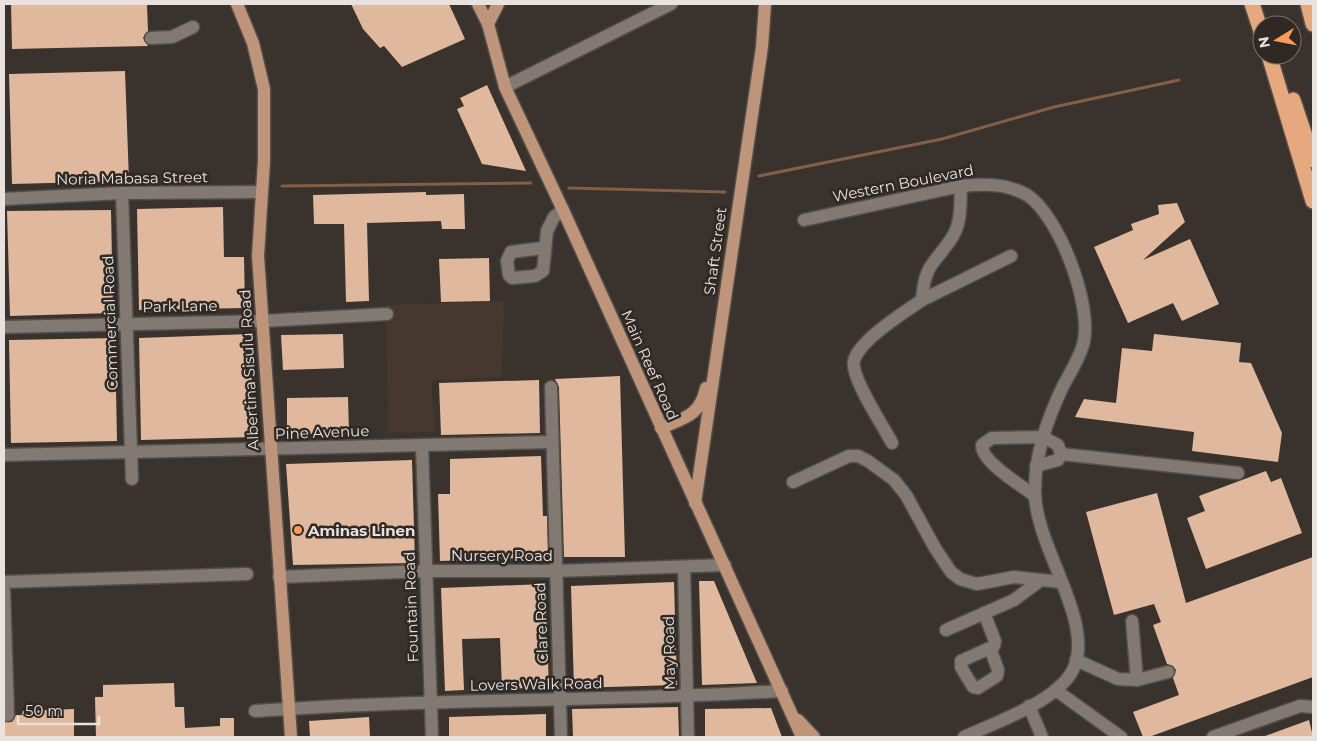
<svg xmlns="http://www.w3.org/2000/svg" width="1317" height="741" font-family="Montserrat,sans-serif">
	<rect width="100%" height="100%" fill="#3a322d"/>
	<polygon fill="#46382f" points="504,301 502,377 431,381 435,432 388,433 386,305"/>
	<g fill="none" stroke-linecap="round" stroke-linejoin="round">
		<g stroke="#825f47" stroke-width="3">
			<polyline points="759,176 942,139 1054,107 1179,80"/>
			<polyline points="282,186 531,183"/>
			<polyline points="569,188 725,192"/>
		</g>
	</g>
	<g fill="#dfb89e">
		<polygon points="11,4 147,4 148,31 143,38 148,46 12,49"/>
		<polygon points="351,4 449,4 465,39 402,67 384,46 380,48 363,29"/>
		<polygon points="125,71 129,181 12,184 9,74"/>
		<polygon points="487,85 526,171 482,164 457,109 464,106 460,98"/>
		<polygon points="426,192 426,195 464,194 465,229 442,229 441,221 367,223 369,301 346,302 344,224 314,224 313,195"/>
		<polygon points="1177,203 1185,222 1143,260 1190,239 1219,304 1182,321 1173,303 1128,323 1094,247 1133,230 1131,224 1159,214 1158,205"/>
		<polygon points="223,207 224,257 244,257 245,308 139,310 137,209"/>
		<polygon points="111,210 113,313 10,316 7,211"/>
		<polygon points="489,258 490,301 441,302 439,259"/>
		<polygon points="250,334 254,437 141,440 139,338"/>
		<polygon points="343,334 344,368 283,370 281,335"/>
		<polygon points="1154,334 1241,343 1239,362 1251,363 1282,433 1278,462 1192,451 1194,432 1075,417 1084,399 1116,403 1122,348 1152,351"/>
		<polygon points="115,338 117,441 11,443 9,340"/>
		<polygon points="620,376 625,557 564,557 559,387 555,379"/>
		<polygon points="539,380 540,433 441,435 439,383"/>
		<polygon points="348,397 349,434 287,434 287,398"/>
		<polygon points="541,456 543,516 547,516 548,557 440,561 438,494 450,494 450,459"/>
		<polygon points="412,460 415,563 293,565 286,464"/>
		<polygon points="1266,471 1271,482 1281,478 1302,533 1206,569 1187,518 1205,511 1199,496"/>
		<polygon points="1157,493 1186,603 1313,557 1313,677 1149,737 1143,737 1133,712 1179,695 1173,678 1176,670 1173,666 1167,664 1153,625 1161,622 1154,604 1114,615 1086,512"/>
		<polygon points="699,581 714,581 757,683 702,685"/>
		<polygon points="674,582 677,685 574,688 571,586"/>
		<polygon points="545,584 549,687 502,689 500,638 462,639 464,690 445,691 441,588"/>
		<polygon points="174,683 175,707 184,707 185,728 220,726 220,718 234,718 234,737 96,737 95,697 103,697 103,685"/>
		<polygon points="678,707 679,737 573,737 572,709"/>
		<polygon points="771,708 782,737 705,737 705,709"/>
		<polygon points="74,709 74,737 4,737 4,722 12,722 16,715 22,715 23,711"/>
		<polygon points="546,714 546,737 449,737 449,717"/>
		<polygon points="369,717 370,737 310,737 309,721"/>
		<polygon points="1309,720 1313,737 1266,737 1265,736"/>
	</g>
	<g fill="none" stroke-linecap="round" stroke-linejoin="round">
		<defs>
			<g id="minor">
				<polyline points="151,38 172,37 193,27"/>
				<polyline points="505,87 671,4"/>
				<polyline points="122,193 132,479"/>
				<polyline points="4,199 122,193 262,192"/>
				<path d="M804 220 961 186C984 184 1006 183 1027 195 1059 215 1094 308 1083 345 1079 359 1070 373 1063 386 1047 420 1034 456 1035 494 1036 546 1092 618 1075 665 1063 700 996 722 964 737"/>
				<polyline points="543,248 511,252 507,261 509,275 512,278 535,276 543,271 547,231 554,217 563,210"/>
				<polyline points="922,300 1011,256"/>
				<polyline points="4,327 263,321 387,314"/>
				<polyline points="551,387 561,737"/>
				<path d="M892 443C884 427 850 377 854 361 859 340 905 312 922 300 925 261 935 265 953 236 962 221 960 202 961 186"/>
				<polyline points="422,445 432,737"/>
				<polyline points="1061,454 1238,473"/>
				<polyline points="4,455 552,442"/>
				<polyline points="793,482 849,456 858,456 868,461 894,480 906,495 935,548 951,572 960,579 977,584 1014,577 1061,582"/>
				<path d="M1035 496C1021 485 981 462 982 445L992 438 1043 437 1058 445 1061 454 1058 460 1036 466"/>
				<polyline points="684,567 688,737"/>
				<polyline points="279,577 425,571 556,571 725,565"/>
				<polyline points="4,582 247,574"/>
				<polyline points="4,591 8,715"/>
				<polyline points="984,613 995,641 994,646 990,648 998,670 997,676 978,688 973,687 961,667 961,661 990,648"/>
				<polyline points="946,630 1014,600 1041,580"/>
				<polyline points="1076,660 1118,679 1137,680 1132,621"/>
				<polyline points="1137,680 1168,672"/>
				<polyline points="1057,691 1121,737"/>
				<polyline points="1029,706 1042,737"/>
				<path d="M255 711C431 698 607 702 782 691"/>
				<polyline points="1213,737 1300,706 1313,707"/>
			</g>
			<g id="major">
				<polyline points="237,4 253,43 264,89 264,161 258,256 291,737"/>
				<polyline points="478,4 488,24 505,87 563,210 802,737"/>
				<polyline points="488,24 498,4"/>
				<path d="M661 428C684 418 700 416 706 388"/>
				<polyline points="695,503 762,47 765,4"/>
				<polyline points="798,720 814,737"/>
			</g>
			<g id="highway">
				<polyline points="1252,4 1262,34"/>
				<polyline points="1308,4 1313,24"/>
				<polyline points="1269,55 1313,201"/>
				<polyline points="1293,100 1313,160"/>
			</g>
		</defs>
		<use href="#minor" stroke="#544e49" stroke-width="15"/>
		<use href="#major" stroke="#544e49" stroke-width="15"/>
		<use href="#highway" stroke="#544e49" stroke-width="18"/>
		<use href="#minor" stroke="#827973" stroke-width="12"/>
		<use href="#major" stroke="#be957a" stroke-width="12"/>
		<use href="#highway" stroke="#e6a87f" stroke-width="15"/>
	</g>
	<circle fill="#fd9c56" stroke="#302823" stroke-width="2" cx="298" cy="530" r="5"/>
	<g text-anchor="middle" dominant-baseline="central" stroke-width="5" stroke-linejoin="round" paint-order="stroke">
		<g font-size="15" fill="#e7e2de" stroke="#302823">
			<text transform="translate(132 178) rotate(-1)">Noria Mabasa Street</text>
			<text transform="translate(903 183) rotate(-11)">Western Boulevard</text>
			<text transform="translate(715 251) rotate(-82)">Shaft Street</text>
			<text transform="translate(180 306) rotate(-1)">Park Lane</text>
			<text transform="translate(110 323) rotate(-92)">Commercial Road</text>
			<text transform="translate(650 365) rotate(66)">Main Reef Road</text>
			<text transform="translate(249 370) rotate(-93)">Albertina Sisulu Road</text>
			<text transform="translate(322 432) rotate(-2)">Pine Avenue</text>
			<text x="502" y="555">Nursery Road</text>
			<text transform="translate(411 607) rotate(-92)">Fountain Road</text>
			<text transform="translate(541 623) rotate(-92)">Clare Road</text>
			<text transform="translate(669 653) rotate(-91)">May Road</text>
			<text transform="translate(536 684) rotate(-1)">Lovers Walk Road</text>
		</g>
		<g font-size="15" font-weight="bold" fill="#e7e2de" stroke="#302823" text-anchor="start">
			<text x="308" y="530">Aminas Linen</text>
		</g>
	</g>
	<rect width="1317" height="741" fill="none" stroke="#e7e2de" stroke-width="10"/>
	<g transform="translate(1277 40) rotate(260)"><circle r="24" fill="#302823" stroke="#79726e"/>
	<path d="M0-4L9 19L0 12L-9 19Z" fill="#fd9c56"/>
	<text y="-8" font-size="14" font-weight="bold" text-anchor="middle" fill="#e7e2de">N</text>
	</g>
	<path d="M18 716v8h81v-8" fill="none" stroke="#e7e2de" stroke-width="2.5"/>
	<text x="25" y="716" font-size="15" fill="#e7e2de" stroke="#302823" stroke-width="4" paint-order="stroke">50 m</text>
</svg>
